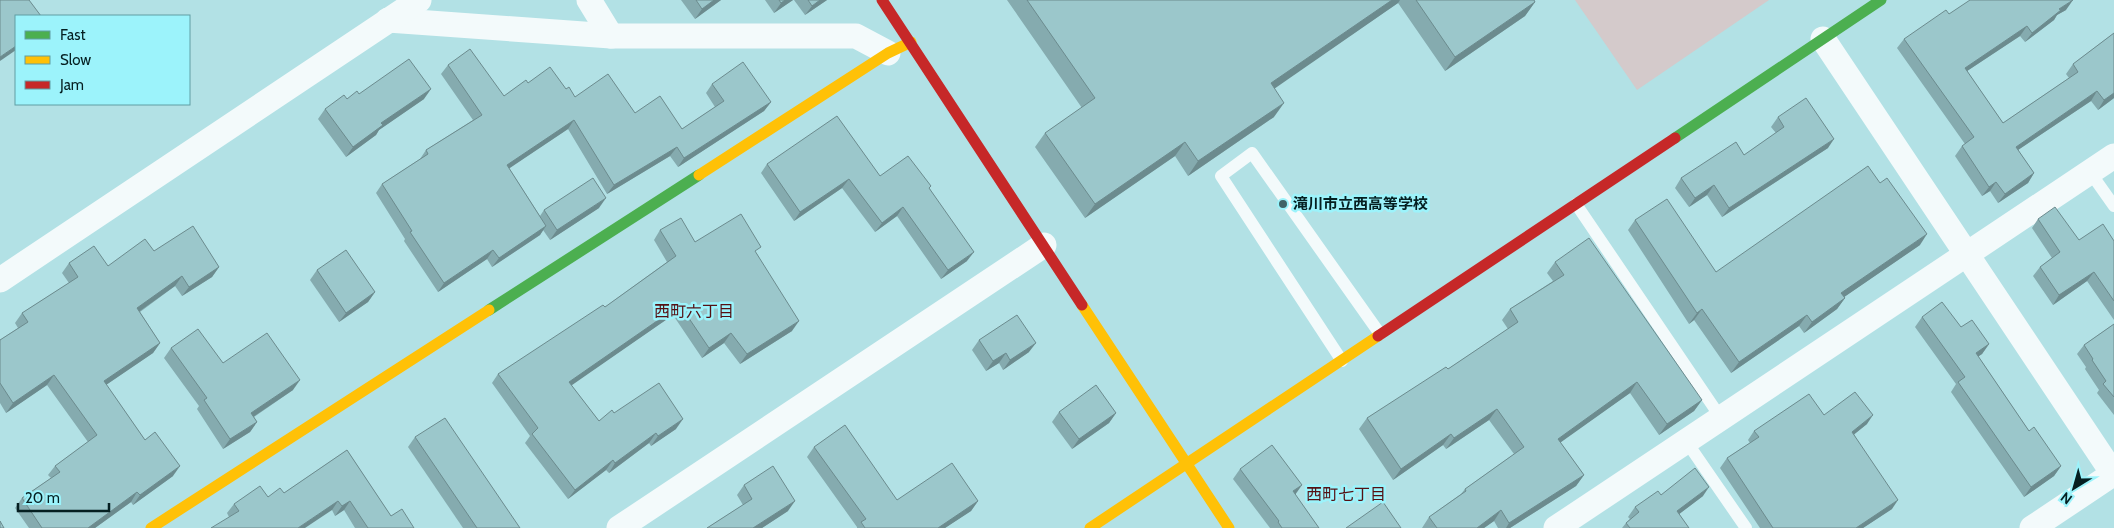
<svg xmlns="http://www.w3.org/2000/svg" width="2114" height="528" font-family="Cabin,'Noto Sans JP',sans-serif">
	<rect width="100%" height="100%" fill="#b2e1e5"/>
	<polygon fill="#d4cacb" points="1575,0 1769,0 1637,90"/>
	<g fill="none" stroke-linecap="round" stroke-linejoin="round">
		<g stroke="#f3fafb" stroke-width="12">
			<polyline points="2090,172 2114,206"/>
			<polyline points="1576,204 1721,418"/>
			<polyline points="1342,361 1221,176 1252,153 1380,334"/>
			<polyline points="1686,441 1746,528"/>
		</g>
		<g stroke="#f3fafb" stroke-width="25">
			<polyline points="589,0 611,36"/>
			<polyline points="388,20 611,36 856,36 888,53"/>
			<polyline points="1823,39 2114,475"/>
			<polyline points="0,280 419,0"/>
			<polyline points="619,528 1044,245"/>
			<polyline points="1556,528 2114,156"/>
			<polyline points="2032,528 2113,474"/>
		</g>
		<g stroke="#4caf50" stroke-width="11">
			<polyline points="1675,138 1881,0"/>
			<polyline points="489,310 699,175"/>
		</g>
		<g stroke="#ffc107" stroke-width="11">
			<polyline points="699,175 888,53 911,42"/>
			<polyline points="1082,305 1229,528"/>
			<polyline points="151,528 489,310"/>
			<polyline points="1090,528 1378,336"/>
		</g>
		<g stroke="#c62828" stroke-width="11">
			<polyline points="882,0 1082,305"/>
			<polyline points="1378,336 1675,138"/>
		</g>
	</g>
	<g fill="#85abaf">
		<polygon points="681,0 721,0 695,19"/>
		<polygon points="765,0 793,0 774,13"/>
		<polygon points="794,0 827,0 805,15"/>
		<polygon points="1007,0 1534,0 1535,2 1525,16 1445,71 1398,3 1274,88 1274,117 1188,176 1175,156 1085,218 1035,147 1045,133 1082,108"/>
		<polygon points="2066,10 2057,15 2054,20 2025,42 2020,36 1967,71 2003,123 2069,78 2066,74 2073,64 2114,33 2114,98 2098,110 2091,101 2018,150 2034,173 2028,183 1998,203 1990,191 1982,196 1955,156 1962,146 1965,144 1897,48 1904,39 1949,14"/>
		<polygon points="448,65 504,96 528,83 566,89 575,97 635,113 682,129 715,107 706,93 712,84 771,102 764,111 678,167 670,156 607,194 568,129 509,168 540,216 544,210 599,208 550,240 543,230 540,235 492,267 487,259 438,292 404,241 405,239 376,193 382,184 420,159 426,150 473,120 441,74"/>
		<polygon points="359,94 424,99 379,130 376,135 346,157 318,119 325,109"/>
		<polygon points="1778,117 1828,148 1722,217 1707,195 1689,207 1675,188 1681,178 1744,155 1776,133 1771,127"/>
		<polygon points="767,164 880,176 930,189 967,261 941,279 897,216 875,232 842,188 794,221 761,173"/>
		<polygon points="2038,219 2079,240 2114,241 2114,320 2087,281 2053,305 2033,276 2040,267 2052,258 2032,228"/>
		<polygon points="1635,220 1716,272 1920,245 1844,297 1845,298 1837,309 1804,333 1799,326 1731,373 1694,320 1689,324 1628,230"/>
		<polygon points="660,230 695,242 757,254 792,331 740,364 724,343 702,358 673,315 571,385 599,421 614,413 676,429 651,446 649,443 609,473 606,470 568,499 525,443 530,436 492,383 498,374 605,307 667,262 654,240"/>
		<polygon points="154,251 219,267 212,277 182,296 175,286 140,312 160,343 153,353 106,385 145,440 173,476 133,505 131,502 95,528 29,528 15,508 22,498 51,478 48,475 55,466 88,442 47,385 6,413 0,403 0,340 18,328 15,323 22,313 69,283 62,273 69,263 108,266"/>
		<polygon points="1555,262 1702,400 1694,411 1659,435 1630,393 1560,442 1584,475 1576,486 1510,528 1498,528 1494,521 1484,528 1422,528 1429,517 1461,494 1465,489 1514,454 1489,420 1446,449 1443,445 1393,480 1359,429 1367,418 1448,369 1508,329 1502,320 1510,309 1553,281 1547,273"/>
		<polygon points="317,270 375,292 368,302 339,322 310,280"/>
		<polygon points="1922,317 1961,327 1989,344 1982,354 1978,356 2029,431 2061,466 2054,476 2024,497 1951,392 1956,384 1915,327"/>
		<polygon points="2114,324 2114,415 2097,393 2099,390 2085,369 2086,367 2077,354 2084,345"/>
		<polygon points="979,340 1029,352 1003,370 999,363 986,371 972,350"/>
		<polygon points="171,348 293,390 254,417 257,422 250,432 223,449 197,409 199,406 164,358"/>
		<polygon points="1059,412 1116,413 1109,423 1072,449 1052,422"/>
		<polygon points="1824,415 1867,424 1854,434 1892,509 1863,528 1760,528 1720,468 1727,458 1750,443 1748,440 1754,431"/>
		<polygon points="415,437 520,528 463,528 408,447"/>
		<polygon points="814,447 897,500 978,501 971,511 945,528 857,528 857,527 807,457"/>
		<polygon points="347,450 391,516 414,528 355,528 344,510 335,516 332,510 229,517 227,513 234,504 284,493"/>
		<polygon points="1240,469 1295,495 1319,528 1270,528 1233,479"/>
		<polygon points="744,485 788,511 762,528 707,528 743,505 737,495"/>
		<polygon points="1661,495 1703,496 1679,514 1689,528 1622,528 1626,523 1630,519 1628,517 1635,507"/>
	</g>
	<g fill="#6c8b8e">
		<polygon points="714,0 721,0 695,19 702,9"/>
		<polygon points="785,0 793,0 774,13 781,3"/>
		<polygon points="820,0 827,0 805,15 812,6"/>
		<polygon points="1392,0 1400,0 1398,3 1261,98 1271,83"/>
		<polygon points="2073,0 2066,10 2057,15 2054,20 2025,42 2032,33 2059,9"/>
		<polygon points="1535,2 1525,16 1445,71 1455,57"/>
		<polygon points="2027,26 2020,36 1958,77 1965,68"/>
		<polygon points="16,46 16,50 0,61 0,57"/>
		<polygon points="431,89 424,99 379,130 376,135 346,157 353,147 381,123"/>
		<polygon points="2097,91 2091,101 2009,156 2016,147"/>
		<polygon points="2114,93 2114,98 2098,110 2104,100"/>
		<polygon points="771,102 764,111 678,167 684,158"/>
		<polygon points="1284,103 1274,117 1188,176 1198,161"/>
		<polygon points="574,120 568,129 501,174 507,165"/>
		<polygon points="1834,139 1828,148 1722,217 1729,208"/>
		<polygon points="1185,142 1175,156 1085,218 1095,204"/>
		<polygon points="677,147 670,156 607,194 614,185"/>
		<polygon points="2034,173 2028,183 1998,203 2005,194"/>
		<polygon points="849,179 842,188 794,221 800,212"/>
		<polygon points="1996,182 1990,191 1982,196 1989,187"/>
		<polygon points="1714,185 1707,195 1689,207 1695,198"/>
		<polygon points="606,198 599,208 550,240 557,230"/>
		<polygon points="903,207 897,216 875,232 882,223"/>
		<polygon points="546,226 540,235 492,267 499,258"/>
		<polygon points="1927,234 1920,245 1834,304 1841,293"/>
		<polygon points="493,250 487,259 438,292 444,283"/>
		<polygon points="974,252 967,261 941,279 948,270"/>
		<polygon points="219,267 212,277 182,296 189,287"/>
		<polygon points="2094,272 2087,281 2053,305 2059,295"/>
		<polygon points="182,276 175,286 130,318 137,308"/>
		<polygon points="375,292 368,302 339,322 346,313"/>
		<polygon points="1845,298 1837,309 1804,333 1812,322"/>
		<polygon points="680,305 673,315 562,392 569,382"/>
		<polygon points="1702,309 1694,320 1689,324 1697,313"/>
		<polygon points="1807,315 1799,326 1731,373 1739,362"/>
		<polygon points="799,321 792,331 740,364 747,354"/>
		<polygon points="731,333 724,343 702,358 709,348"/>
		<polygon points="160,343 153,353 97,391 104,381"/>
		<polygon points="1036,343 1029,352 1003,370 1010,360"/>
		<polygon points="1989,344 1982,354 1969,363 1976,353"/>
		<polygon points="1006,353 999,363 986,371 993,361"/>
		<polygon points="54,375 47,385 6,413 13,403"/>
		<polygon points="300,380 293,390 244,423 251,413"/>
		<polygon points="1637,382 1630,393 1550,450 1558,439"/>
		<polygon points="1702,400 1694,411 1659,435 1667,424"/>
		<polygon points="1497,409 1489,420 1446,449 1454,438"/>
		<polygon points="1116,413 1109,423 1072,449 1079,439"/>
		<polygon points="1873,415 1867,424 1846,441 1852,432"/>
		<polygon points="683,419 676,429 651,446 658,436"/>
		<polygon points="257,422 250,432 223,449 230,439"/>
		<polygon points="656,433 649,443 609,473 615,463"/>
		<polygon points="1451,434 1443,445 1393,480 1401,469"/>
		<polygon points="613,460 606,470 568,499 575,490"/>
		<polygon points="180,466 173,476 133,505 140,495"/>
		<polygon points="2061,466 2054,476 2024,497 2031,487"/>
		<polygon points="1584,475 1576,486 1510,528 1506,528 1509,523"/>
		<polygon points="1302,485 1295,495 1293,491"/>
		<polygon points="1709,487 1703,496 1670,521 1677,511"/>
		<polygon points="137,492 131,502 95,528 88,528"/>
		<polygon points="1898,500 1892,509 1863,528 1856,528"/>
		<polygon points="338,501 332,510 305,528 298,528"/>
		<polygon points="350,501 344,510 335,516 342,506"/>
		<polygon points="795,501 788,511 762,528 753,528"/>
		<polygon points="978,501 971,511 945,528 938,528"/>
		<polygon points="1501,510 1494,521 1484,528 1477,528"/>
	</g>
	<g fill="#9bc7cb" stroke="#6c8b8e">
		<polygon points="0,0 29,0 41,16 16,16 16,46 0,57"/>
		<polygon points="696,0 714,0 702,9"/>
		<polygon points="779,0 785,0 781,3"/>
		<polygon points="808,0 820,0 812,6"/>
		<polygon points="1027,0 1392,0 1271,83 1284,103 1198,161 1185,142 1095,204 1045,133 1095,98"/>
		<polygon points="1416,0 1534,0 1535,2 1455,57"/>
		<polygon points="1970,0 2073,0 2059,9 2061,10 2032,33 2027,26 1965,68 2003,123 2078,72 2073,64 2114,33 2114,93 2104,100 2097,91 2016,147 2034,173 2005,194 1996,182 1989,187 1962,146 1974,137 1904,39 1946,10 1949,14"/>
		<polygon points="470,49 504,96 526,80 528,83 550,67 566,89 569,87 575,97 608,74 635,113 660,96 682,129 724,101 712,84 743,62 771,102 684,158 677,147 614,185 574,120 507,165 546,226 499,258 493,250 444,283 410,232 412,231 382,184 428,154 426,150 482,115 448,65"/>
		<polygon points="409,59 431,89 381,123 383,125 353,147 325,109 344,95 347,99 357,91 359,94"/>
		<polygon points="1806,98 1834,139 1729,208 1714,185 1695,198 1681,178 1736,142 1744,155 1784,127 1778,117"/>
		<polygon points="837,116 880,176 908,156 931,186 929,188 974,252 948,270 903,207 882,223 849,179 800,212 767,164"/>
		<polygon points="1868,166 1880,183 1887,178 1927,234 1841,293 1845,298 1812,322 1807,315 1739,362 1702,309 1697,313 1635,220 1667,199 1716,272"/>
		<polygon points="593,178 606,198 557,230 544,210"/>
		<polygon points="2055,207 2079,240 2103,224 2114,241 2114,301 2094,272 2059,295 2040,267 2060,252 2038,219"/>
		<polygon points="741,214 761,247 755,251 799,321 747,354 731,333 709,348 680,305 569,382 599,421 612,410 614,413 659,383 683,419 658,436 656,433 615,463 613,460 575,490 532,434 538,428 498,374 603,305 605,307 676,256 660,230 681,218 695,242"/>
		<polygon points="193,226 219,267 189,287 182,276 137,308 160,343 104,381 145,440 155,432 180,466 140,495 137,492 88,528 42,528 22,498 60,472 55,466 97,435 54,375 13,403 0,383 0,340 28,322 22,313 78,277 69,263 94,246 108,266 145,239 154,251"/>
		<polygon points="1589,238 1702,400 1667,424 1637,382 1558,439 1584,475 1509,523 1501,510 1477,528 1437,528 1429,517 1466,491 1465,489 1524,447 1497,409 1454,438 1451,434 1401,469 1367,418 1446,367 1448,369 1518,322 1510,309 1564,275 1555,262"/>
		<polygon points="346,250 375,292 346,313 317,270"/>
		<polygon points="1942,302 1961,327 1972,320 1989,344 1976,353 2029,431 2034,427 2061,466 2031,487 1958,382 1965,377 1922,317"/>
		<polygon points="1017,315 1036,343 1010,360 1006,353 993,361 979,340"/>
		<polygon points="2114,324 2114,397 2103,384 2106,381 2092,360 2093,359 2084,345"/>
		<polygon points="198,329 223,363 267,333 300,380 251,413 257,422 230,439 204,400 207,398 171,348"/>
		<polygon points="1096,385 1116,413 1079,439 1059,412"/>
		<polygon points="1855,392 1873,415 1852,432 1898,500 1856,528 1773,528 1727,458 1759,437 1754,431 1809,394 1824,415"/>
		<polygon points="445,418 520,528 477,528 415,437"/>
		<polygon points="845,425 897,500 952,463 978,501 938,528 865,528 861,522 866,519 814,447"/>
		<polygon points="1272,445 1302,485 1293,491 1319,528 1282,528 1278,522 1279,521 1240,469"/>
		<polygon points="347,450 391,516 402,509 414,528 368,528 350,501 342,506 338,501 298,528 211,528 239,511 234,504 260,486 268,497 280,488 284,493"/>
		<polygon points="773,466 795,501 753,528 707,528 752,499 744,485"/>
		<polygon points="1695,468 1709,487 1677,511 1689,528 1630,528 1626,523 1639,512 1635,507 1658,491 1661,495"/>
		<polygon points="1383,502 1401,528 1346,528"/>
		<polygon points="0,521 4,528 0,528"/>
	</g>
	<circle fill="#426366" stroke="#9cf3fb" stroke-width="2" cx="1283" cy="204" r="5"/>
	<g text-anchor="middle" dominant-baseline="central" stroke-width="5" stroke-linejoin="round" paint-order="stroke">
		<g font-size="15" font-weight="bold" fill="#051f21" stroke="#9cf3fb" text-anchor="start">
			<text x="1293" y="204">滝川市立西高等学校</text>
		</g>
		<g font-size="16" fill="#551013" stroke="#9cf3fb">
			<text x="694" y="311">西町六丁目</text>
			<text x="1346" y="494">西町七丁目</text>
		</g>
	</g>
	<rect x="15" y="15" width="175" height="90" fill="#9cf3fb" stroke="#609ea4"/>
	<rect x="25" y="31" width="25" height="8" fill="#4caf50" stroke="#609ea4"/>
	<text x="60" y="40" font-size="15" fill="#051f21">Fast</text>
	<rect x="25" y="56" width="25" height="8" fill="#ffc107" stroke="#609ea4"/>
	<text x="60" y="65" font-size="15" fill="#051f21">Slow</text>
	<rect x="25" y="81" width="25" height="8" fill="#c62828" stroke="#609ea4"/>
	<text x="60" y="90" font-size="15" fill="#051f21">Jam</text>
	<g transform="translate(2074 488) rotate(217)" stroke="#9cf3fb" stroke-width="4" paint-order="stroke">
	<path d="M0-4L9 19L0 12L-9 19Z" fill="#051f21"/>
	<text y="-8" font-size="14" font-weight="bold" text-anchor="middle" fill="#051f21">N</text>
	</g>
	<path d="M18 503v8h91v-8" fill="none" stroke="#051f21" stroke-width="2.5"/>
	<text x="25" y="503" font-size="15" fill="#051f21" stroke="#9cf3fb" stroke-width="4" paint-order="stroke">20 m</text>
</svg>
